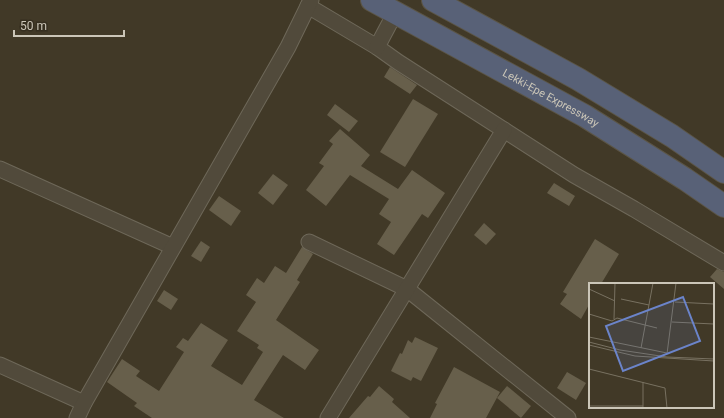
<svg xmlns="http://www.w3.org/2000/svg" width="724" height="418" font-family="Roboto,sans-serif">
	<rect width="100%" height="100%" fill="#413927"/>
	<g fill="#675f4b">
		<polygon points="390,67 417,85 410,94 384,77"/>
		<polygon points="413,99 438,114 405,167 380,152"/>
		<polygon points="335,104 358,121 349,132 327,115"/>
		<polygon points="340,129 370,155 361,166 398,189 412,170 445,193 428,218 422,214 394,255 377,244 391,222 379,214 389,199 350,175 326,206 306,190 324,166 319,163 333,144 329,141"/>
		<polygon points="273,174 288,185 273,205 258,193"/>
		<polygon points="554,183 575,196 569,206 547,193"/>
		<polygon points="219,196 241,211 231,226 209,210"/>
		<polygon points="484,223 496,234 486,245 474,235"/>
		<polygon points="595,239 619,254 601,284 590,284 590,303 581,319 560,304 567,294 563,292"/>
		<polygon points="201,241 210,247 201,262 191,256"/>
		<polygon points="302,247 313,254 297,280 300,282 276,320 319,350 305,370 283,355 254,400 284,418 152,418 134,406 137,403 107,382 122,359 140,371 136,376 159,391 184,352 176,347 183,338 188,341 201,323 228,340 211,366 242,385 263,352 257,348 259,345 237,331 256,302 246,295 257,278 264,283 275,266 286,273"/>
		<polygon points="717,269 724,272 724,289 710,277"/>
		<polygon points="164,290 178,299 171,310 157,301"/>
		<polygon points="415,337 438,348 421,381 413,377 411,381 391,371 400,353 402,354 408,340 412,343"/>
		<polygon points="454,367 500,392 486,418 430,418 437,404 435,403"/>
		<polygon points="567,372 586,383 576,400 557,388"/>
		<polygon points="379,386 394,399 392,402 410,418 349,418 368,396 370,397"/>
		<polygon points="507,386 531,406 521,418 497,398"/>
	</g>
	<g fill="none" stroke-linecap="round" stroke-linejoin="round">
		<defs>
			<g id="minor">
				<polyline points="308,6 377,47 398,62 574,175 634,209 724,263"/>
				<polyline points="377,47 395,13"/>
				<polyline points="0,169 173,247"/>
				<polyline points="309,242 407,289 568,418"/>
				<polyline points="0,365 84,403"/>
				<polyline points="77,418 84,403 288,47 311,0"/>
				<polyline points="328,418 504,130"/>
			</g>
			<g id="highway">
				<path id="s1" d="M372 0 585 116 685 179 724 206"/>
				<polyline points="433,0 578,79 672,136 724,172"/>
			</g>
		</defs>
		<use href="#minor" stroke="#6e6859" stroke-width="17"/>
		<use href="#highway" stroke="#5b5546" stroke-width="24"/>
		<use href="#minor" stroke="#514a3b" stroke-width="15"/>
		<use href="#highway" stroke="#586177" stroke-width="22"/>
	</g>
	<g text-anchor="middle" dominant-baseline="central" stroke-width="3" stroke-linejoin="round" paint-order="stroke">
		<g font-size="11" fill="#cbc6b8" stroke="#362f20">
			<text stroke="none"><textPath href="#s1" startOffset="204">Lekki-Epe Expressway</textPath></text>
		</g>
	</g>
	<g transform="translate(589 283)">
		<rect width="125" height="125" fill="#413927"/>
		<path fill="none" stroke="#787161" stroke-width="1" d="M0 6 26 18M32 16 60 22M86 19 125 21M0 31 23 38 28 35 68 45M25 36 26 0M83 39 125 41M0 54 78 70M0 59 31 67 78 74 125 76M0 62 46 73 125 78M52 65 64 0M78 71 87 0M0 86 76 105 78 125M54 99V125M0 123H54"/>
		<path fill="#6b84ca" fill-opacity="0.15" stroke="#6b84ca" stroke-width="2" d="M94 14 111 58 34 88 17 43Z"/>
		<rect width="125" height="125" fill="none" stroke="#cbc6b8" stroke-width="2"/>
	</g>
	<path d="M14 30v6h110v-6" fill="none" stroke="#cbc6b8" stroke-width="2"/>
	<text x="20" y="30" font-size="12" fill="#cbc6b8" stroke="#362f20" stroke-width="3" paint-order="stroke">50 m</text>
</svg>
